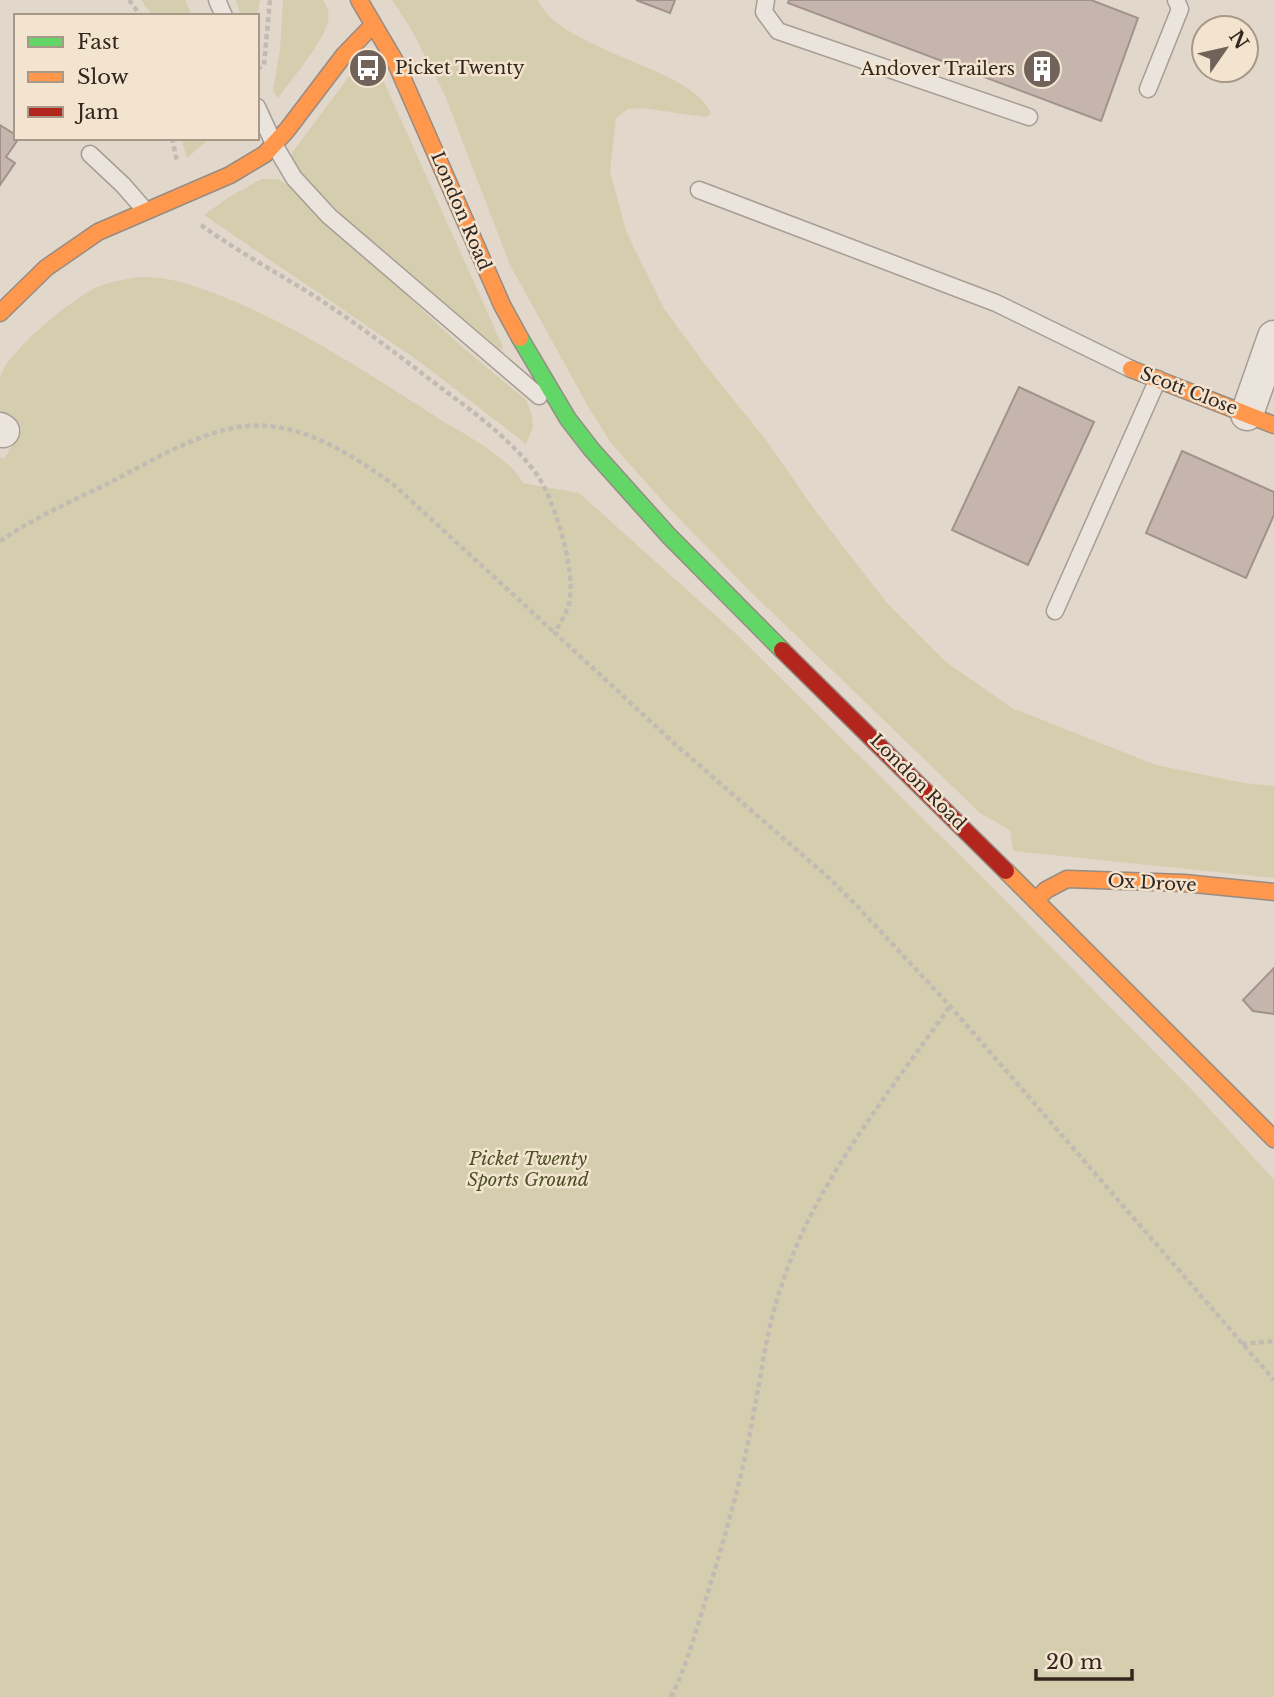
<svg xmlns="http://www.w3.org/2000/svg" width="1274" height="1697" font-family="'Libre Baskerville',serif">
	<rect width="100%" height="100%" fill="#e1d7cb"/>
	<g fill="#d4ceae">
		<polygon points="141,0 185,0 192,16 153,16"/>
		<polygon points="236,0 260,0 257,16 241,16"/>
		<path d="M283 0H323C327 6 330 14 328 21 324 41 291 80 278 98L273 91 280 50Z"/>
		<path d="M392 0H538C561 52 696 68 711 114L706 117 642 108 628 109 616 118 610 171 626 231 663 307 703 362 766 440 814 509 887 603 946 662 1012 708 1156 765 1244 783 1274 786V878L1013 851 1010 830 980 813 746 587 666 505 611 443 589 408 510 265 444 93 410 27Z"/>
		<polygon points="364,69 377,74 384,82 503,347 500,351 349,222 300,172 292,160 292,153 353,71"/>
		<polygon points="181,138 210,138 187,158"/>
		<polygon points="262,179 278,179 293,189 461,346 526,400 532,416 533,428 526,444 420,362 204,215 229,197"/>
		<path d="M138 277C162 277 177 280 200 288 284 317 360 369 435 416 461 433 509 456 523 483L579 493 733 631 990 885 1195 1093 1274 1180V1697H0V457L4 459 22 429 0 411C0 400 0 388 0 378 4 354 77 294 100 286 112 281 125 280 138 277Z"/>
	</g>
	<g fill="#c5b5ac" stroke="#a1938b" stroke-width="2">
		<polygon points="636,0 675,0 670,13"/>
		<polygon points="789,0 1091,0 1138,18 1101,121 788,3"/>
		<polygon points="0,125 16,135 16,138 19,138 6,157 15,163 0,185"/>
		<polygon points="1019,387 1094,422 1028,565 952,530"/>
		<polygon points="1182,451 1274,492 1274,515 1246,578 1146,533"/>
		<polygon points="1274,968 1274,1014 1253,1011 1243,1000"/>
	</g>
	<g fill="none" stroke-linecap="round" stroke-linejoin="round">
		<defs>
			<g id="lane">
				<polyline points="217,0 224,16"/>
				<polyline points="766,0 764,12 778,31 1029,117"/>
				<polyline points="1148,89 1180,9 1176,0"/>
				<polyline points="257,107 275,146 294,178 329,216 539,396"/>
				<polyline points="90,154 123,185 144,209"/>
				<polyline points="699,190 996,303 1131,369"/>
				<polyline points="1055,611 1158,379"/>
			</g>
			<g id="street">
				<polyline points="1247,414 1274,337"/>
				<polyline points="0,429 3,431"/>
			</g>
			<polyline id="fast" points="520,338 568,419 592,450 669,536 782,650"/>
			<g id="slow">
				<polyline points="359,0 395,61 502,305 520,338"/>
				<polyline points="0,313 46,268 98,232 230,175 265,154 287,130 344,55 373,25"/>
				<polyline points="1131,369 1274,425"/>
				<polyline points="1006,871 1274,1139"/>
				<polyline points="1036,900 1046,890 1067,879 1184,883 1274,892"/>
			</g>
			<polyline id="jam" points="782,650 1006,871"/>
		</defs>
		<use href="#lane" stroke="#a69d95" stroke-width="19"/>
		<use href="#street" stroke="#a69d95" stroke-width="35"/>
		<use href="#fast" stroke="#968c84" stroke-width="19"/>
		<use href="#slow" stroke="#968c84" stroke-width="19"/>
		<use href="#jam" stroke="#968c84" stroke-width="19"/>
		<g stroke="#c2bbb3" stroke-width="4.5" stroke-dasharray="5 3.5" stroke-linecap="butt">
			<polyline points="129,0 141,16"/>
			<polyline points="257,69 264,65 270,0"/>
			<polyline points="172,138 177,161"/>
			<path d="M201 225C238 252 280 274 319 299 362 327 403 359 444 390 476 414 510 439 535 472 554 497 577 572 569 604 566 614 559 624 555 633L676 745 829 878 858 907 950 1006 1274 1380"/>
			<path d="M0 541C34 518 72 501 109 483 154 460 216 420 269 426 316 431 356 458 394 485L555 633"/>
			<polyline points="1242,1344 1274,1341"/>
			<path d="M671 1697C686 1667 695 1634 705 1602 723 1543 741 1483 752 1422 761 1377 766 1331 781 1287 813 1185 889 1093 950 1006"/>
		</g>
		<use href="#lane" stroke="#eae4dc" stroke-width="16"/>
		<use href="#street" stroke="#eae4dc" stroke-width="32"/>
		<use href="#fast" stroke="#63d668" stroke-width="16"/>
		<use href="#slow" stroke="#ff974d" stroke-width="16"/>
		<use href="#jam" stroke="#b3261e" stroke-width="16"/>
	</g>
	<defs>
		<symbol id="bus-disc" viewBox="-11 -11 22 22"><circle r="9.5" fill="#71635a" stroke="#f3e4d0"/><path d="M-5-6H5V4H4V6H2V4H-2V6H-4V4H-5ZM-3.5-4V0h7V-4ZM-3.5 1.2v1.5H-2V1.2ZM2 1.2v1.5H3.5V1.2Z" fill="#fff"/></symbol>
		<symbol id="building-disc" viewBox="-11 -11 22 22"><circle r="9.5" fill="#71635a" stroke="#f3e4d0"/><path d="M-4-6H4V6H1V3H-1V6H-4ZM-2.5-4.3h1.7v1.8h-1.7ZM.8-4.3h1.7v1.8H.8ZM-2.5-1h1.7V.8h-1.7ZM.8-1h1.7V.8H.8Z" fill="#fff"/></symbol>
	</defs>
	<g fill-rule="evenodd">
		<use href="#bus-disc" x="346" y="46" width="44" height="44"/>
		<use href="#building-disc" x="1020" y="47" width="44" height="44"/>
	</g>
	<g text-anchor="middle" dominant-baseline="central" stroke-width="5" stroke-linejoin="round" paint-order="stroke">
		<g font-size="18" fill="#34251d" stroke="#f3e4d0" text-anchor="start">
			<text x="395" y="68">Picket Twenty</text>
			<text x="1015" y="69" text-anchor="end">Andover Trailers</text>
		</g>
		<g font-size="18" fill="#34251d" stroke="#f3e4d0">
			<text transform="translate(461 211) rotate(67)">London Road</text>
			<text transform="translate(1189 391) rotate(21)">Scott Close</text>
			<text transform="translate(918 782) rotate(45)">London Road</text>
			<text transform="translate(1152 883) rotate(3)">Ox Drove</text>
		</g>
		<g font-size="18" font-style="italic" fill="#4c5025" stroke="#f3e4d0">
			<text x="528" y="1159">Picket Twenty<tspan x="528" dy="21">Sports Ground</tspan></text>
		</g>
	</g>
	<rect x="14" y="14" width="245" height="126" fill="#f3e4d0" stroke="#a79888" stroke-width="2"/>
	<rect x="28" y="37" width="35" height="10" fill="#63d668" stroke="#a79888" stroke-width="2"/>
	<text x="77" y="49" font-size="21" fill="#34251d">Fast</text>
	<rect x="28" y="72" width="35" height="10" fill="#ff974d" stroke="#a79888" stroke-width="2"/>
	<text x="77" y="84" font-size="21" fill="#34251d">Slow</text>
	<rect x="28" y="107" width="35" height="10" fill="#b3261e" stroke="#a79888" stroke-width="2"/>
	<text x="77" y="119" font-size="21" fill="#34251d">Jam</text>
	<g transform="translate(1225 49) rotate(56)"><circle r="33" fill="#f3e4d0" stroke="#a79888" stroke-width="2"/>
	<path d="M0-5L12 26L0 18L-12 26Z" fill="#71635a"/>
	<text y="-10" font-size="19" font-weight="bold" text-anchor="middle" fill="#34251d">N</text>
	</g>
	<path d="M1036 1669v10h96v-10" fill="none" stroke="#34251d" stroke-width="3.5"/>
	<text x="1046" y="1669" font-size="21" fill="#34251d" stroke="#f3e4d0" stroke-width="5" paint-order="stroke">20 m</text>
</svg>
